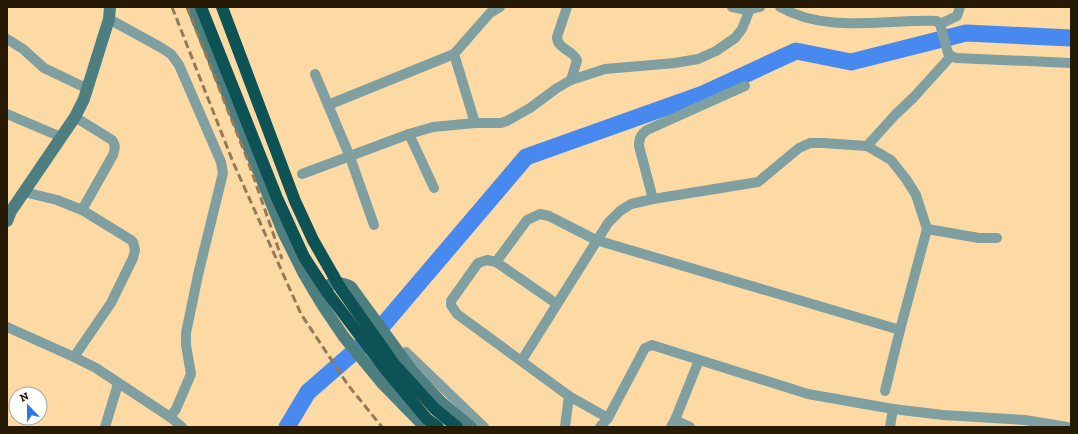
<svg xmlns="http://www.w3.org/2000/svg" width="1078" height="434" font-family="'Zilla Slab',serif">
	<rect width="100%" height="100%" fill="#fddaa4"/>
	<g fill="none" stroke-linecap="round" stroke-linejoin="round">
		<polyline stroke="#4789ee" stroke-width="17" points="287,427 308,392 378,331 526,157 703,94 796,51 851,62 966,33 1071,38"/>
		<g stroke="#7f9fa0" stroke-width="10">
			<path d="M567 7 557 37C557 49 573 50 577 60L571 80"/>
			<polyline points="732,7 747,10 760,7"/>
			<path d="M780 7C827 34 886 19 937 21L940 24 948 53 951 56 956 58 1071 63"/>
			<polyline points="109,19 160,47 171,54 179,65 221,162 223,173 198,275 186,333 186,345 191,374 176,409 170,417"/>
			<polyline points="940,24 957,16 960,7"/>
			<polyline points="7,39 23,49 44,68 88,89"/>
			<polyline points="454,54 475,123"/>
			<polyline points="315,74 350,157 374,225"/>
			<polyline points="328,105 454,54 490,13 500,7"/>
			<polyline points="7,114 61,137"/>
			<path d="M75 117 112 140C116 145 115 149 113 155L82 210"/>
			<polyline points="409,134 434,188"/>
			<polyline points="867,146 895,115 914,97 951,56"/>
			<polyline points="302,174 409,134 433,127 475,123 501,123 507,121 530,108 557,88 571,80 605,69 675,63 698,59 716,51 735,38 742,29 750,9"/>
			<polyline points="24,192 57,200 82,210 131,240 133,242 135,250 133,258 111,303 74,357"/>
			<path d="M653 199 639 146C639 138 641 134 647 130L745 86"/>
			<polyline points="927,229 979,238 997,238"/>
			<polyline points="496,262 527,220 540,214 549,216 596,240 900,330"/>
			<polyline points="557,304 496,262 487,260 478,263 451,301 451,305 457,314 569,396 608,418"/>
			<polyline points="7,327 74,357 96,368 170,417 182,427"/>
			<polyline points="406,352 484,427"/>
			<polyline points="522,360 608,223 620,211 631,204 653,199 758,182 799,148 810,143 823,143 867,146 891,160 906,179 916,195 927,229 900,330 885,391"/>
			<polyline points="675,420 699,360"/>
			<polyline points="105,427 118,384"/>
			<polyline points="565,427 569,396"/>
			<polyline points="600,427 608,418 645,348 652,345 808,394 893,409 943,415 1025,420 1067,427"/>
			<polyline points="671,427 675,420 690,427"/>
			<polyline points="890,427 893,409"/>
		</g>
		<g stroke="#4d7f81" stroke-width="12">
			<polyline points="192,7 283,232 304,274 323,306 344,337 382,383 425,427"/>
			<polyline points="7,221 11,211 75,117 84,99 109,19 110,7"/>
			<path d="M314 291C326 286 339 279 351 287L413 372 441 402 471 427"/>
		</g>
		<g stroke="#0d5255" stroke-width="12">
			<polyline points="201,7 277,198 304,257 319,280"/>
			<polyline points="222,7 295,201 313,240 333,275"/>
			<polyline points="341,289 394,364 435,409 457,427"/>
			<polyline points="327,292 385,369 427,419 438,427"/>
		</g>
		<g stroke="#947b56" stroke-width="3" stroke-dasharray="8 4" stroke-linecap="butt">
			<polyline points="172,7 233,162 301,314 348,385 382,427"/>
			<polyline points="187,7 248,161 282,259"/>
		</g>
		<g stroke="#0d5255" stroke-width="12">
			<polyline points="333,275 341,289"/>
			<polyline points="319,280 327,292"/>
		</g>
	</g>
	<rect width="1078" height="434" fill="none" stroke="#271a05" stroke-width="16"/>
	<g transform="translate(28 406) rotate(338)"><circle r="19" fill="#ffffff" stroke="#a9a39b"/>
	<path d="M0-3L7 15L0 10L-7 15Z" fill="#2f76e3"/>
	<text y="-6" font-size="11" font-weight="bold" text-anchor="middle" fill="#271a05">N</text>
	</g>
</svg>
